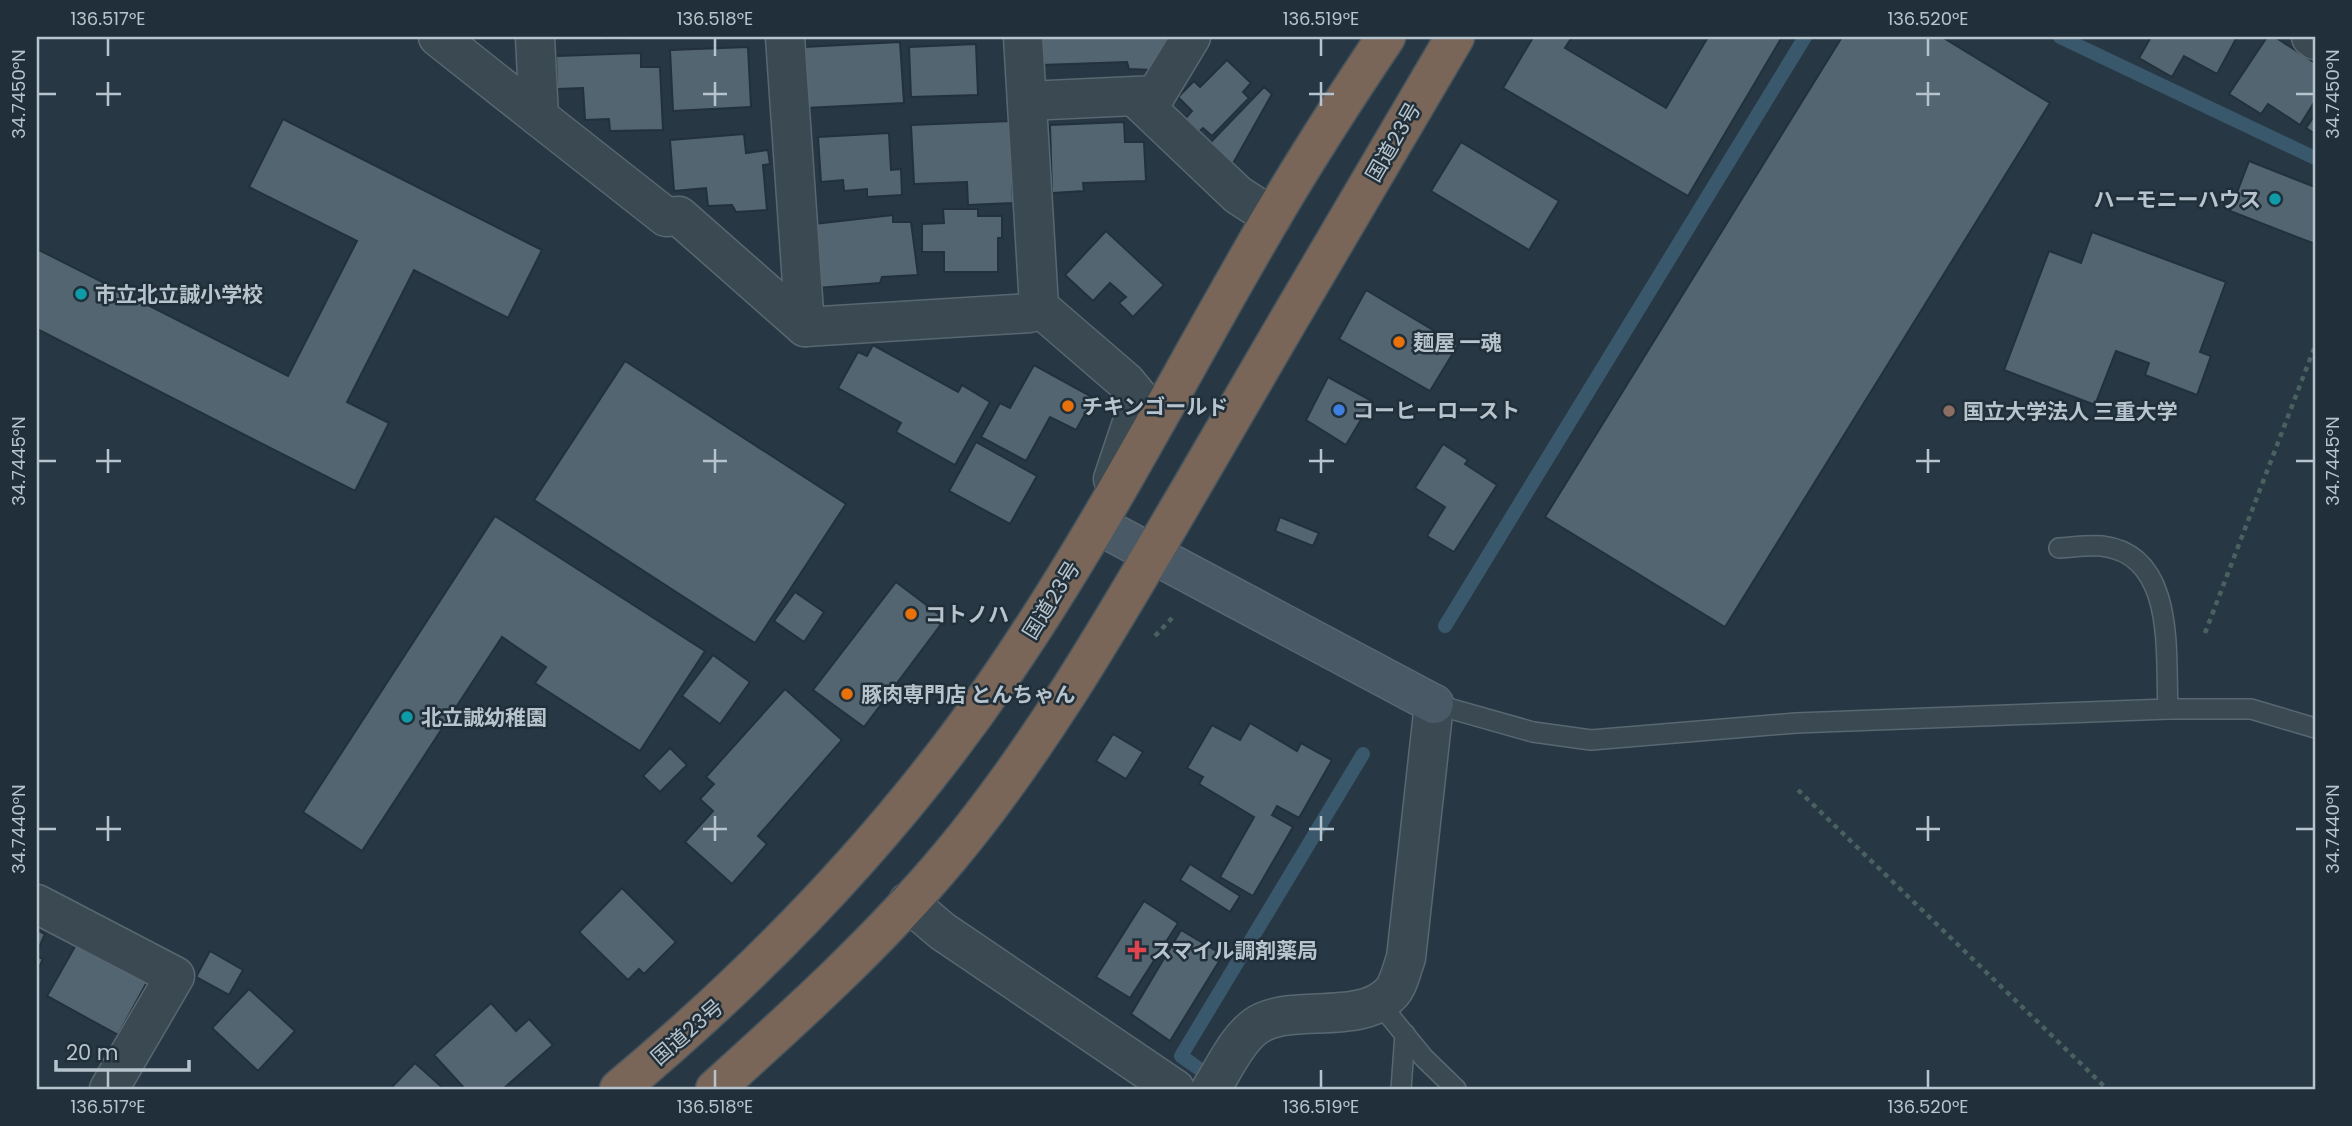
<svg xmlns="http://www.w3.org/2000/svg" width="2352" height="1126" font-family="Poppins,'Noto Sans JP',sans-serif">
	<rect width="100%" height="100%" fill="#273844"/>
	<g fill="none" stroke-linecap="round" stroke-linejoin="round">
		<g stroke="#3a586b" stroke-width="14">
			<polyline points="2060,37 2315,158"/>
			<polyline points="1445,626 1805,37"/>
			<polyline points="1215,1080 1181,1056 1363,754"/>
		</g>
	</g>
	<g fill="#526571" stroke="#22313b" stroke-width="2">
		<rect x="603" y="37" width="22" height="2"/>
		<polygon points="1040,37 1168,37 1168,39 1153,70 1129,69 1127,62 1041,65"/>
		<polygon points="1529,37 1572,37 1565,48 1666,108 1708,37 1782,37 1688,196 1503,88 1532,39"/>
		<polygon points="1842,37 1942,37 2050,103 1725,627 1545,517"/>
		<polygon points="2151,37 2237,37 2217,74 2184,56 2172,77 2139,58"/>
		<polygon points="2267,37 2275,37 2315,63 2315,101 2300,125 2268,104 2261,114 2229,94"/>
		<polygon points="900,42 904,103 806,108 803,47"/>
		<polygon points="976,44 978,95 911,97 909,47"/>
		<polygon points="748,47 751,107 673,111 670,50"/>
		<polygon points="641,53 641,67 660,67 663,130 610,131 609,119 585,120 583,88 557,89 556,56"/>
		<polygon points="1227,60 1251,83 1243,92 1249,98 1212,136 1203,128 1195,135 1182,122 1192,111 1178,97 1194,81 1200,87"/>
		<polygon points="1264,87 1272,94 1231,167 1207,146"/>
		<polygon points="2315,115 2315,134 2306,128"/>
		<polygon points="283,119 542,250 508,318 414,270 347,402 389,423 355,491 37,329 37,249 288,376 357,241 249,187"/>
		<polygon points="1010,121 1013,203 968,205 967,182 914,184 911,125"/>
		<polygon points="1124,122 1125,142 1144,142 1146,181 1083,183 1084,191 1052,193 1050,125"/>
		<polygon points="889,133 891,170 901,169 902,195 867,197 867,189 844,191 843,180 821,182 818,137"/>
		<polygon points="744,134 746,153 768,150 770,164 763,165 767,210 736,212 732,205 708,206 706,188 674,191 670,140"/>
		<polygon points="1461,142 1559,201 1529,250 1431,191"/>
		<polygon points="2249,161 2315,187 2315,244 2230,211"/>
		<polygon points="943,209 978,209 978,216 1002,216 1002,238 998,238 998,272 944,272 944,252 922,252 922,224 944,223"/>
		<polygon points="893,215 893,222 911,222 918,275 882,277 880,283 817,288 814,224"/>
		<polygon points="1106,231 1164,285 1133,317 1119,303 1126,297 1110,283 1093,301 1065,275"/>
		<polygon points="2092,232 2226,282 2200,352 2211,356 2197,395 2145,375 2149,363 2116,351 2095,405 2004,370 2049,251 2081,263"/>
		<polygon points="1366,290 1458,345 1430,391 1339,339"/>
		<polygon points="873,345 958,392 962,385 990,402 955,465 896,432 901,423 838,388 858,352 867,356"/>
		<polygon points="625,361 846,504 755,643 534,500"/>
		<polygon points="1034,365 1094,398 1076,430 1050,417 1026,461 981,437 1000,403 1010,408"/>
		<polygon points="1328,377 1372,401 1346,445 1306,420"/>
		<polygon points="976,442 1037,476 1010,524 949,491"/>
		<polygon points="1443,444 1468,460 1465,464 1497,485 1454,552 1427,536 1445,507 1415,488"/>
		<polygon points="495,516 705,651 640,751 535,683 546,667 502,637 362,851 303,812"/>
		<polygon points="1280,517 1319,533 1313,546 1275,531"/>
		<polygon points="896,582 945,619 864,727 813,690"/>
		<polygon points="795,592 824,612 804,642 774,621"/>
		<polygon points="713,655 750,682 720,724 682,696"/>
		<polygon points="785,689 842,740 758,836 767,844 732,884 685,842 713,811 700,799 714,784 706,777"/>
		<polygon points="1250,723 1297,751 1301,743 1332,760 1299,818 1277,806 1272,815 1293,827 1253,896 1220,877 1254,817 1199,784 1203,777 1187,768 1212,725 1240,740"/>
		<polygon points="1113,734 1143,752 1126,779 1096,761"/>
		<polygon points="670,748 687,765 660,792 643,776"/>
		<polygon points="1190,864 1240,896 1230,912 1180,880"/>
		<polygon points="622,888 676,942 644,974 639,969 628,980 579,932"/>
		<polygon points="1144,901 1178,923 1130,998 1096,977"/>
		<polygon points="37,930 45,934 37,952"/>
		<polygon points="1181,930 1223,955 1170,1041 1131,1014"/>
		<polygon points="77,943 147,982 118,1035 47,996"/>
		<polygon points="210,951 243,970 229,995 196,977"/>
		<polygon points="37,956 43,959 37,972"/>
		<polygon points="249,989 295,1031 258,1071 212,1028"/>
		<polygon points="491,1003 516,1031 529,1019 553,1045 503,1089 465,1089 434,1055"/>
		<polygon points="415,1063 444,1089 390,1089"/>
	</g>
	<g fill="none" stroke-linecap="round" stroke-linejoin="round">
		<defs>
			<g id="lane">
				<path d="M2059 548C2073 547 2088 545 2102 546 2177 555 2165 655 2168 709"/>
				<polyline points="1434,704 1533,732 1591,740 1796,723 2168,709 2251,709 2315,728"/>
				<polyline points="1379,1003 1424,1058 1456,1089"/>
				<polyline points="1401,1089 1405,1034"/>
			</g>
			<g id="street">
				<polyline points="438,37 539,117"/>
				<polyline points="535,37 539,117 666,217 679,216 805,327 1030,313 1039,307"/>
				<polyline points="785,37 805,327"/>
				<polyline points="1023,37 1039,307 1126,382 1140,399 1113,479"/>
				<polyline points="2311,37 2315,40"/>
				<polyline points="1135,97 1238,195 1272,217"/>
				<polyline points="1027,101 1156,95 1191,37"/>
				<polyline points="908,902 942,931 1175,1089"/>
				<polyline points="37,904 175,976 109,1089"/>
				<path d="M1211 1089C1224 1069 1240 1032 1263 1022 1298 1005 1364 1025 1392 992 1399 984 1402 968 1406 958L1434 704"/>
			</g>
			<polyline id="secondary" points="1098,525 1434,704"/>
			<g id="highway">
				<path d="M619 1089C766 966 899 828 1006 669 1105 524 1184 366 1273 215 1309 154 1347 95 1386 37"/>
				<path d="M715 1089C797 1015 879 941 950 856 1044 743 1118 612 1192 486 1279 336 1367 186 1455 37"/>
			</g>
		</defs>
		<use href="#lane" stroke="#596771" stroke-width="22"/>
		<use href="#street" stroke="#596771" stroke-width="41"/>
		<use href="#secondary" stroke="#596771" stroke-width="41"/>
		<use href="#highway" stroke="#46545e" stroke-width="41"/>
		<g stroke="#496261" stroke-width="4.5" stroke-dasharray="5 5" stroke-linecap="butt">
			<polyline points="2205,633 2315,346"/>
			<polyline points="1155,636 1172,618"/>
			<polyline points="1798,790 2107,1089"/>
		</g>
		<use href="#lane" stroke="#3b4953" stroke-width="19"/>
		<use href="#street" stroke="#3b4953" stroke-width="38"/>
		<use href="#secondary" stroke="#495966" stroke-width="38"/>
		<use href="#highway" stroke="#796658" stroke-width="38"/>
	</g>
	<path fill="none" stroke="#b8c4cd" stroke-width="2.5" d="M108 38V56M715 38V56M1321 38V56M1928 38V56M108 82V106M715 82V106M1321 82V106M1928 82V106M38 94H56M96 94H121M703 94H727M1309 94H1334M1916 94H1940M2296 94H2314M108 449V473M715 449V473M1321 449V473M1928 449V473M38 461H56M96 461H121M703 461H727M1309 461H1334M1916 461H1940M2296 461H2314M108 816V841M715 816V841M1321 816V841M1928 816V841M38 829H56M96 829H121M703 829H727M1309 829H1334M1916 829H1940M2296 829H2314M108 1070V1088M715 1070V1088M1321 1070V1088M1928 1070V1088"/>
	<g fill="#0f9aa8" stroke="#202f39" stroke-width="2.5">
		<circle cx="2275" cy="199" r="7"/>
		<circle cx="81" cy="294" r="7"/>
		<circle cx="407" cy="717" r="7"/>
	</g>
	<g fill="#e8710a" stroke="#202f39" stroke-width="2.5">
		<circle cx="1399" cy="342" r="7"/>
		<circle cx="1068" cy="406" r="7"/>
		<circle cx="911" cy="614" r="7"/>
		<circle cx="847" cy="694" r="7"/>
	</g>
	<circle fill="#3f7fe0" stroke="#202f39" stroke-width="2.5" cx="1339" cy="410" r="7"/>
	<circle fill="#8d6e63" stroke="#202f39" stroke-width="2.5" cx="1949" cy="411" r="7"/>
	<path fill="#e0444e" stroke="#202f39" stroke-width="2.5" d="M1133.5 939.5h7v7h7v7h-7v7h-7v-7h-7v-7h7z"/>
	<g text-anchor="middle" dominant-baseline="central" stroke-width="5" stroke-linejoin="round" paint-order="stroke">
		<g font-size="21" fill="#b8c4cd" stroke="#202f39">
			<text transform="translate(1393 142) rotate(-60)">国道23号</text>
			<text transform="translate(1051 600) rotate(-58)">国道23号</text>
			<text transform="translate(687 1032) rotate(-41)">国道23号</text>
		</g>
		<g font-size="21" font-weight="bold" fill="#b8c4cd" stroke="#202f39" text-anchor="start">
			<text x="2261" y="199" text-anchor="end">ハーモニーハウス</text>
			<text x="95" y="294">市立北立誠小学校</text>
			<text x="1413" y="342">麺屋 一魂</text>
			<text x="1082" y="406">チキンゴールド</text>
			<text x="1353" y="410">コーヒーロースト</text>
			<text x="1963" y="411">国立大学法人 三重大学</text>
			<text x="925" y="614">コトノハ</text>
			<text x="861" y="694">豚肉専門店 とんちゃん</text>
			<text x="421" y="717">北立誠幼稚園</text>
			<text x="1151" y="950">スマイル調剤薬局</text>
		</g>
	</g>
	<rect width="2352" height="1126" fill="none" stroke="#202f39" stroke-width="77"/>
	<path d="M56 1060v10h133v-10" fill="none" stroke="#b8c4cd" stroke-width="3.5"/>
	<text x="66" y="1060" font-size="21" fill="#b8c4cd" stroke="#202f39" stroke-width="5" paint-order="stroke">20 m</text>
	<rect x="38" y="38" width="2276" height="1050" fill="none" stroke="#b8c4cd" stroke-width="2.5"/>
	<g font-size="18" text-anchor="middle" fill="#b8c4cd">
		<text x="108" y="25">136.517°E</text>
		<text x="715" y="25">136.518°E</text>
		<text x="1321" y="25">136.519°E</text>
		<text x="1928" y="25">136.520°E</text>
		<text transform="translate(19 94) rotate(-90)" y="6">34.7450°N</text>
		<text transform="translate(2333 94) rotate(-90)" y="6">34.7450°N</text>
		<text transform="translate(19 461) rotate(-90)" y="6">34.7445°N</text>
		<text transform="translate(2333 461) rotate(-90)" y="6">34.7445°N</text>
		<text transform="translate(19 829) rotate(-90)" y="6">34.7440°N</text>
		<text transform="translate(2333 829) rotate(-90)" y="6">34.7440°N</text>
		<text x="108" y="1113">136.517°E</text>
		<text x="715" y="1113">136.518°E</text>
		<text x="1321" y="1113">136.519°E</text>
		<text x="1928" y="1113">136.520°E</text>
	</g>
</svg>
